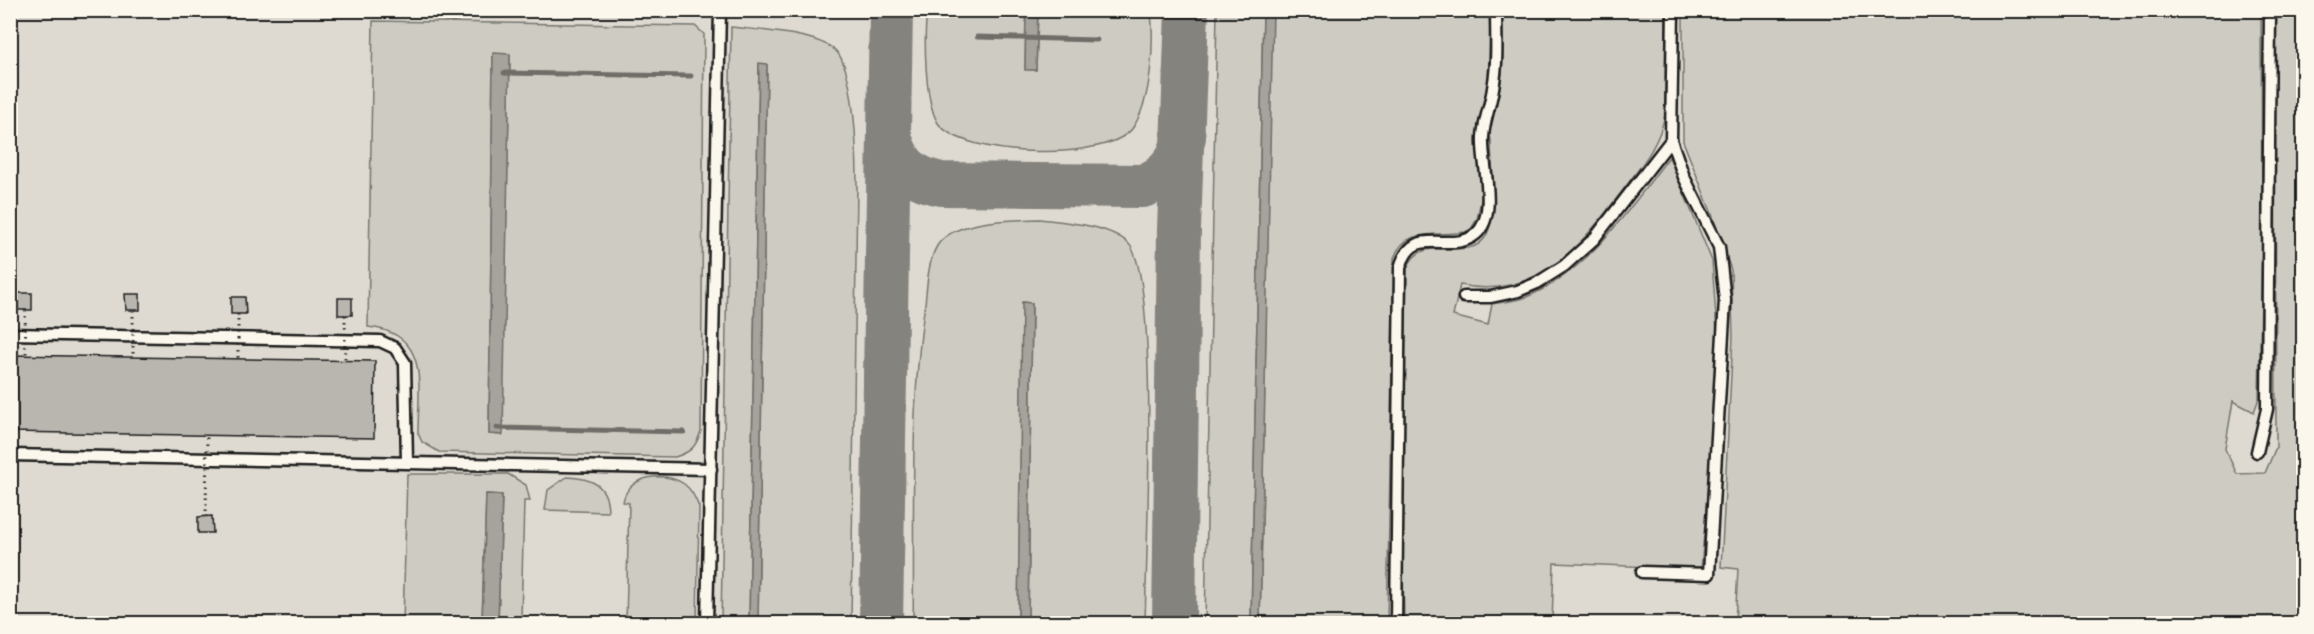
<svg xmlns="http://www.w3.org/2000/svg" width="2314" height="634" font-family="'Gochi Hand',sans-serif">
	<rect width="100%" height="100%" fill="#eeeadf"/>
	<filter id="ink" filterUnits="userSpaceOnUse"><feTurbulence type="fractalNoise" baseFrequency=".0167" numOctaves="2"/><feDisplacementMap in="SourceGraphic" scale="12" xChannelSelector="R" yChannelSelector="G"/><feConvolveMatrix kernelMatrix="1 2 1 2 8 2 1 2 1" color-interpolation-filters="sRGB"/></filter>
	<g filter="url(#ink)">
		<rect fill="#dedad1" x="11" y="11" width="2292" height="612"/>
		<g fill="#ceccc2" stroke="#75746f" stroke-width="1.5" fill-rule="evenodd">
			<path d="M927 11H1026L1025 69 1036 70 1038 11H1151C1154 44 1152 97 1134 126 1112 163 962 158 938 123 924 101 924 36 927 11Z"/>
			<polygon points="1217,11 1263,11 1251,623 1205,624"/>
			<path d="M1272 11H1490L1489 86 1477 141 1482 195 1477 219 1471 229 1465 232C1438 237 1405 226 1394 258L1387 623 1260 624Z"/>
			<path d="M1502 11H1666L1665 115C1659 145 1641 166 1623 190 1582 245 1537 301 1460 285L1453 316 1488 325 1492 304C1503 302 1514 301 1524 298 1588 273 1629 209 1669 157L1712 261 1719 360 1701 569 1554 563 1552 623 1404 624 1402 504 1407 269C1421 229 1468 266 1486 236 1499 214 1491 165 1491 140 1487 127 1492 116 1496 104 1505 74 1503 42 1502 11Z"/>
			<polygon points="1683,11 2261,11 2262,244 2259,398 2254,412 2233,401 2225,449 2237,474 2265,473 2276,447 2275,11 2303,11 2303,623 1735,623 1738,569 1721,567 1733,337 1731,270 1712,214 1683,141"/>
			<path d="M373 21 695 26 704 34 701 431C696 447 691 452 675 457L439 452 422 442 418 433C418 386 431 333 368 327ZM493 54 510 55 502 435 489 434Z"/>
			<path d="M731 27C757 30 814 33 835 50 855 67 857 158 857 185L851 624 758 623 767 64H759L749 623 721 624Z"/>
			<path d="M1040 219C1065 222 1109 225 1128 243 1160 273 1146 566 1145 623H1028L1032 303 1023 302 1018 623 913 624C915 518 909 408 925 304 927 286 928 261 937 246 953 219 1013 220 1040 219Z"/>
			<path d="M407 474H508L526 485 530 501H524L521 621 626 623 629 503 623 502C627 476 663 470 684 484 692 490 695 498 699 507L697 623H498L502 495 486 494 482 623 403 624Z"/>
			<path d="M567 477C591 478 608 484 608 512L545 510 548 490Z"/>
		</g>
		<g fill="#a6a39d" stroke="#6f6d69" stroke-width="1.5">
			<polygon points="1026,11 1038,11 1036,70 1025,70"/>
			<polygon points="1273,11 1260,623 1251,624 1263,11"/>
			<polygon points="493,53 510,54 503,435 489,434"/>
			<polygon points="759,63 767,64 758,623 749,624"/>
			<polygon points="1022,302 1032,303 1028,624 1018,623"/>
			<polygon points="486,494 502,495 498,623 482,623"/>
		</g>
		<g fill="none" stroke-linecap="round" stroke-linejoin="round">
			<g stroke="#6f6d69" stroke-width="5">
				<polyline points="977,37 1097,40"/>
				<polyline points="504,73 691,76"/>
				<polyline points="497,428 684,432"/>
			</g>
			<g stroke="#85837e" stroke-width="44">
				<path d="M889 131C895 162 910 178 941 184L1143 186C1167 177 1179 162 1184 137"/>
				<polyline points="881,624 891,10"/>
				<polyline points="1174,624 1179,229 1187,10"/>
			</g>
		</g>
		<g fill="#b9b6af" stroke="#1c1c1c" stroke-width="1.5">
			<rect x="18" y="293" width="14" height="17"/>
			<polygon points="125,294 140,294 140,310 126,310"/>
			<polygon points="231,297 245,297 246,314 231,314"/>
			<rect x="338" y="298" width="14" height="17"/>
			<polygon points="10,355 375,361 374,438 10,432"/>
			<polygon points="212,516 213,533 198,533 198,517"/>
		</g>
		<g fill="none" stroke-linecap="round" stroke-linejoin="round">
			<defs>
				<g id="service">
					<polyline points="1464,297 1490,297 1518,291 1537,283 1564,266 1594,239 1671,140 1673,10"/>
					<polyline points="10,334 380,341 395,348 405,363 407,462"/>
					<polyline points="2257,452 2267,409 2270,10"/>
					<polyline points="10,455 711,469"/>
					<polyline points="1642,572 1709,574 1725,300 1719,247 1684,177 1671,140"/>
					<polyline points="707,624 720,10"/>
					<path d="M1396 624 1400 268C1413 221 1450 256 1476 234 1499 214 1481 163 1483 137 1484 120 1491 104 1493 88 1498 62 1496 36 1496 10"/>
				</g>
			</defs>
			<use href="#service" stroke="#1c1c1c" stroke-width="15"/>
			<use href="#service" stroke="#fbf7ec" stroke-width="10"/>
			<g stroke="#1c1c1c" stroke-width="3" stroke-dasharray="1.5 4.5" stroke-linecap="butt">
				<polyline points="25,310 26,355"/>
				<polyline points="133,310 133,356"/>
				<polyline points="238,314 238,359"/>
				<polyline points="345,315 345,360"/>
				<polyline points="206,517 207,437"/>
			</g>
		</g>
	</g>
	<rect width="2314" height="634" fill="none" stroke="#fbf7ec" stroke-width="36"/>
	<rect x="18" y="18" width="2278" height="598" fill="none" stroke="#1c1c1c" stroke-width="2" filter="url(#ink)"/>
</svg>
